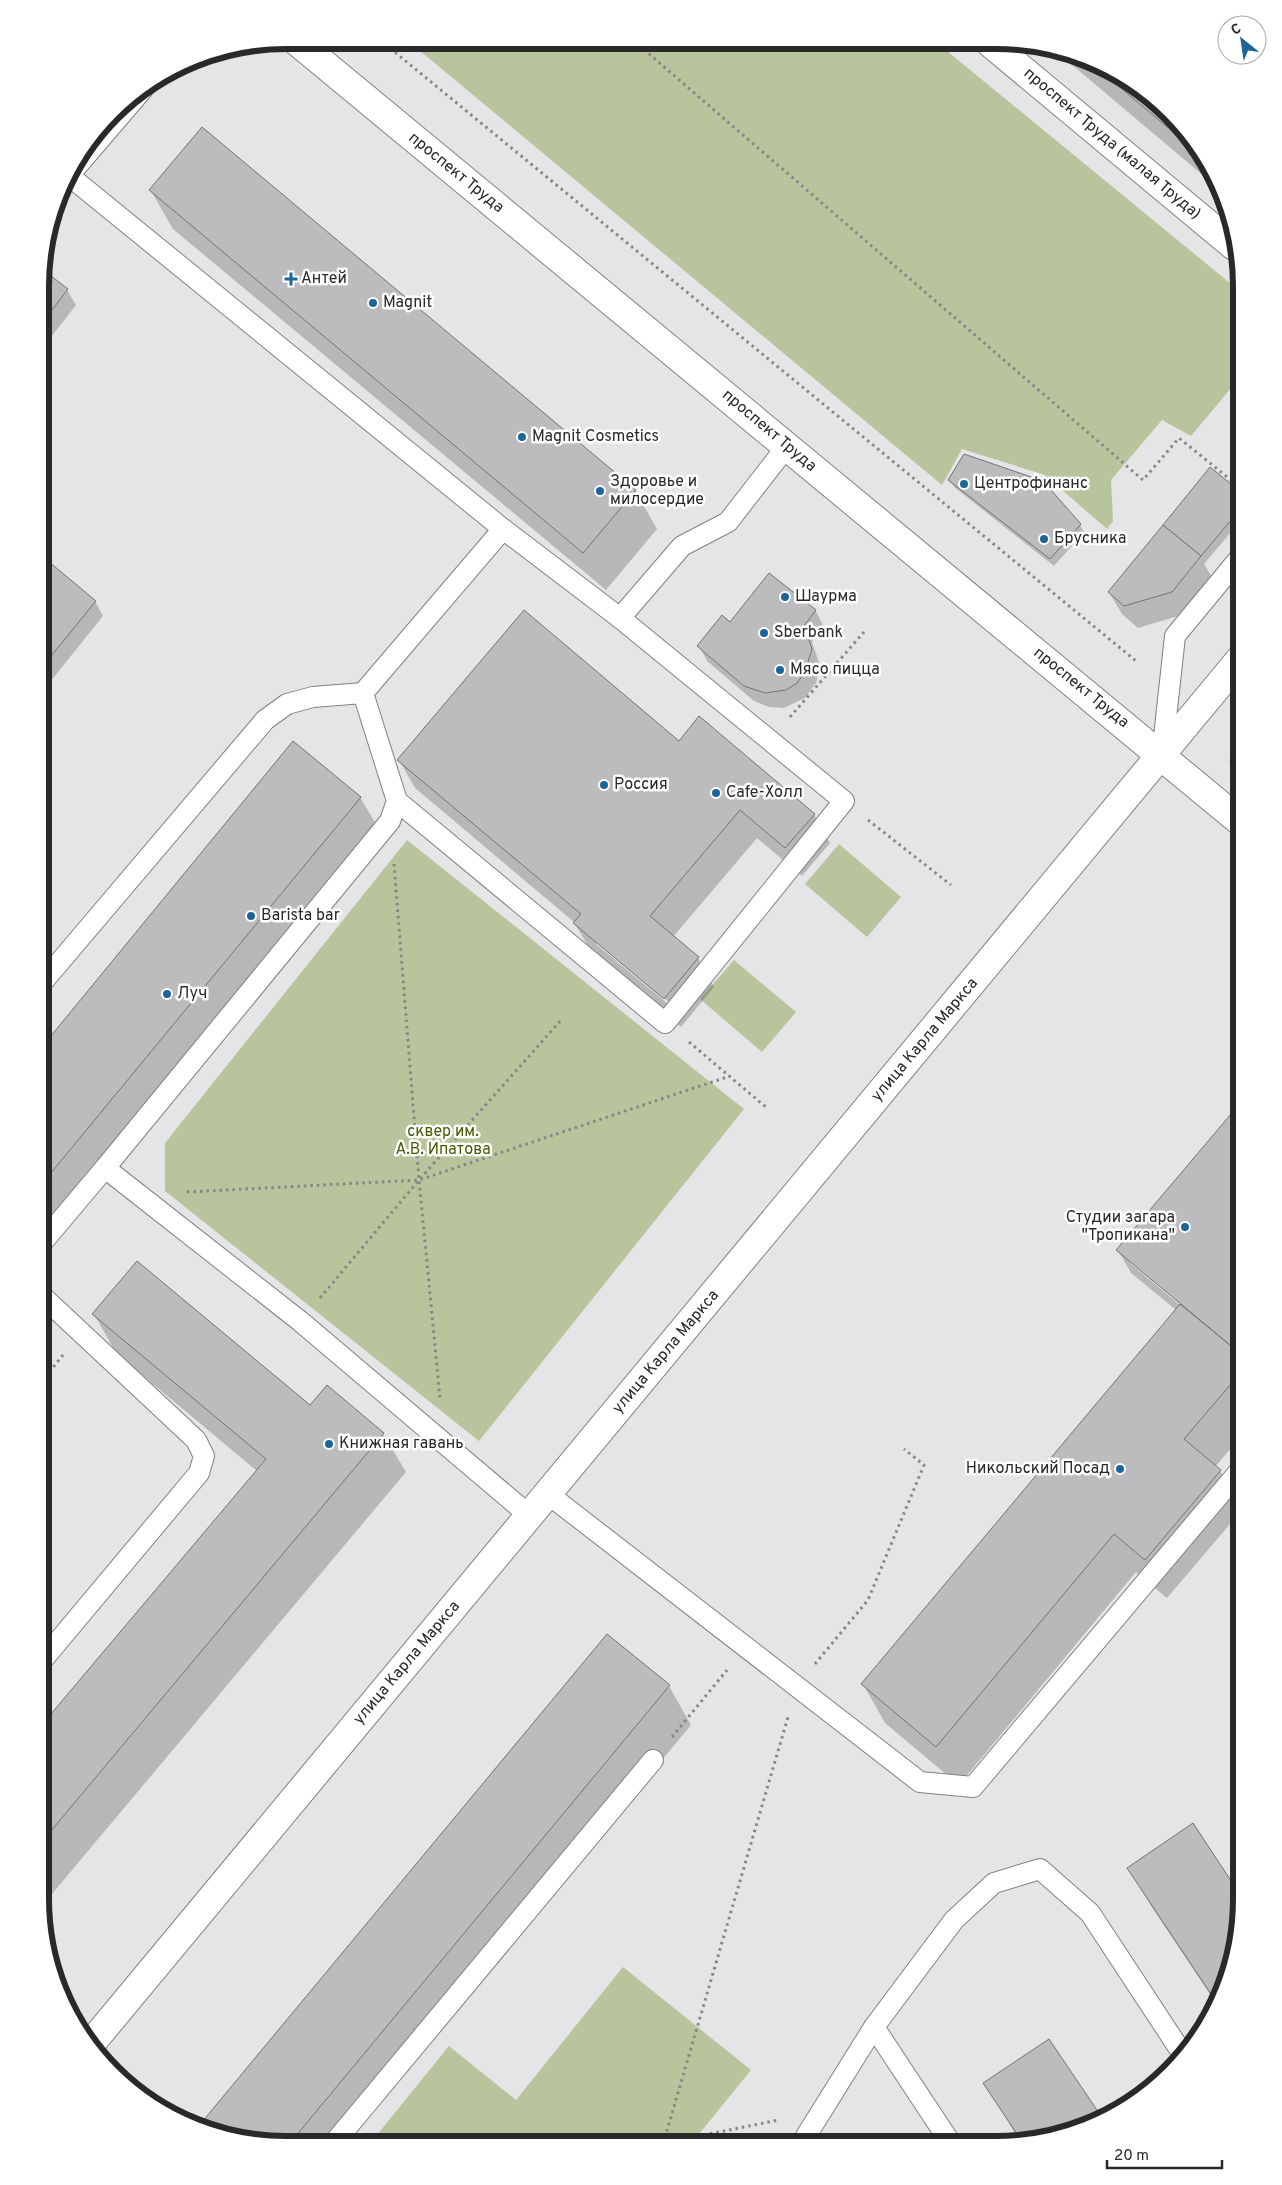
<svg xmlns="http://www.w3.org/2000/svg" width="1282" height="2185" font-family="Overpass,sans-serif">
	<rect width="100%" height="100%" fill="#e5e4e7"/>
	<g fill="#b8c49c">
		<polygon points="407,40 936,42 1242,293 1242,375 1191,436 1162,420 1111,480 1113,521 1107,529 1045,475 962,449 942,485"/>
		<polygon points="407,840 744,1109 479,1441 165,1191 165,1143"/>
		<polygon points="839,844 901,897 867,937 805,884"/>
		<polygon points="734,960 796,1012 762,1052 700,999"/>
		<polygon points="623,1967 751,2070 691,2144 374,2143 372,2141 449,2046 516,2100"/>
	</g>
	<g fill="#0003" fill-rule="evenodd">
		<polygon points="1052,48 1091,59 1146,91 1191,136 1224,193"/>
		<polygon points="151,191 635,490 657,529 606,590 173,229"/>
		<polygon points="42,271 67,290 76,305 51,337 42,330"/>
		<polygon points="950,480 1080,525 1084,532 1054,566 954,487"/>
		<polygon points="1242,495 1242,519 1204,564 1213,579 1185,614 1138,628 1122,614 1109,592"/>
		<polygon points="42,558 95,601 103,616 42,692"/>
		<polygon points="815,610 823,625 812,642 820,665 816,683 805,698 784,708 769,707 754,701 707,661 699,646 731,623"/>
		<path d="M679 742 814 815 830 843 802 876 757 838 673 937 698 958 714 987 681 1027 591 951 574 922 415 788 399 760ZM596 941 669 1002 668 1004 596 944Z"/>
		<polygon points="360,797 383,836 41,1250 41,1050"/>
		<path d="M1242 1103V1435L1215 1467 1220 1471 1242 1510 1167 1598 1136 1572 959 1785 885 1723 863 1684 1176 1310 1131 1273 1118 1250ZM1132 1261 1181 1303V1306L1130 1263Z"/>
		<polygon points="94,1314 310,1407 383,1434 406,1472 41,1907 40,1729 257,1471 116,1353"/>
		<polygon points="669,1686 691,1725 344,2143 254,2143"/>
		<polygon points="1193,1825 1241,1898 1241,1916 1223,1993 1217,2005 1151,1906 1129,1868"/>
		<polygon points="985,2083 1102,2120 1090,2126 1019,2140"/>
	</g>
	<g fill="#bcbcbf" stroke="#737275">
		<polygon points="1084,57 1146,91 1191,136 1204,158"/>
		<polygon points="202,127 636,490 583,553 149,190"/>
		<polygon points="42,269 68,289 42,323"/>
		<polygon points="964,454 1043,481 1081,524 1050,559 948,480"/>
		<polygon points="1210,467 1242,493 1242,507 1201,556 1163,525"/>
		<polygon points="1163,525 1201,556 1172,592 1124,606 1108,592"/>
		<polygon points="42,556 96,601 42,667"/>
		<polygon points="769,573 816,610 804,626 812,649 805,672 797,683 786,690 765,693 744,686 697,646 722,615 730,622"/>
		<polygon points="524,610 679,741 699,716 815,814 785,848 740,810 650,916 699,957 664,999 573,923 581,914 397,760"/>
		<polygon points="293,741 361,797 41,1185 41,1048"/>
		<polygon points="1242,1101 1242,1355 1116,1250"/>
		<polygon points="137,1261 310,1405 327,1385 384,1433 40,1844 40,1727 266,1459 92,1314"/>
		<polygon points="1180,1304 1242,1355 1242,1371 1184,1439 1221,1470 1145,1560 1114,1534 936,1747 861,1684"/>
		<polygon points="607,1634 670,1685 290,2143 254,2143 197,2128"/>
		<polygon points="1242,1725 1242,1739 1235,1733"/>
		<polygon points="1193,1823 1241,1896 1241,1916 1223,1993 1217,2003 1127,1868"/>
		<polygon points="1049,2039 1103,2119 1090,2126 1021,2140 983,2083"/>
	</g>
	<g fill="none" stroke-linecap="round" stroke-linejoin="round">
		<defs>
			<g id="service">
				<polyline points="67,174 503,529"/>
				<polyline points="65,180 143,89"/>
				<polyline points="620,618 682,546 728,522 787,446"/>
				<polyline points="1162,755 1175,636 1242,555"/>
				<polyline points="397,801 665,1023 844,801 620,618 503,529 363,693 397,801 390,821 105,1168 300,1321 530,1516"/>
				<polyline points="41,984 265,720 287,704 313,697 363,693"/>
				<polyline points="41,1244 105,1168"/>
				<polyline points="548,1494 920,1782 973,1787 1242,1468"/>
				<polyline points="40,1663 199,1473 204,1456 196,1440 41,1295"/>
				<polyline points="874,2027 952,2145"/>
				<polyline points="334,2143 653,1760"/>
				<polyline points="801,2144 874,2027 954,1920 994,1883 1040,1869 1090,1913 1184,2056"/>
			</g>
			<polyline id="minor" points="989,42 1234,246"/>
			<g id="tertiary">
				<polyline points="295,40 1242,823"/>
				<polyline points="89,2046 1242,657"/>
			</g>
		</defs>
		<use href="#service" stroke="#818082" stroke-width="22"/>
		<use href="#minor" stroke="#818082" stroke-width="30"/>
		<use href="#tertiary" stroke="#818082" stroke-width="30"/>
		<g stroke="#868587" stroke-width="3" stroke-dasharray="2.5 4" stroke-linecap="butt">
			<polyline points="380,40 1136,661"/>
			<polyline points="634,41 1143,480 1179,438 1242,489"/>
			<polyline points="790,717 864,632"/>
			<polyline points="1230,759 1242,768"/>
			<polyline points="868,820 951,885"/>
			<polyline points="394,864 419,1180 440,1398"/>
			<polyline points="689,1042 767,1108"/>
			<polyline points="187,1192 419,1180 730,1076"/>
			<polyline points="320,1298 419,1180 562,1019"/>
			<polyline points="41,1382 63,1355"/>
			<polyline points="815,1664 868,1600 924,1465 904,1449"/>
			<polyline points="672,1737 727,1670"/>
			<polyline points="659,2144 779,2120"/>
			<polyline points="663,2144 788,1717"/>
		</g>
		<use href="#service" stroke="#fff" stroke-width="20"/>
		<use href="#minor" stroke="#fff" stroke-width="28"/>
		<use href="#tertiary" stroke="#fff" stroke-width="28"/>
	</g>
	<g fill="#1d6599" stroke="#fff" stroke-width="2">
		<path d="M288.5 271.5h5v5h5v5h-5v5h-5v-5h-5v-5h5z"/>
		<circle cx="373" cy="303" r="5"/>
		<circle cx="522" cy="437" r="5"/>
		<circle cx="964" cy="484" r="5"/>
		<circle cx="600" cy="491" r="5"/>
		<circle cx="1044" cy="539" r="5"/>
		<circle cx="785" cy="597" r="5"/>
		<circle cx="764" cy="633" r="5"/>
		<circle cx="780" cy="670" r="5"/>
		<circle cx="604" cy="785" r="5"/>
		<circle cx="716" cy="793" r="5"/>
		<circle cx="251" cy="916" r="5"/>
		<circle cx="167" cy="994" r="5"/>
		<circle cx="1185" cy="1227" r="5"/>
		<circle cx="329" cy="1444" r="5"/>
		<circle cx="1120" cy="1469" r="5"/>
	</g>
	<g text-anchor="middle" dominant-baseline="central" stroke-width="5" stroke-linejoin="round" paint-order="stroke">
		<g font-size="16" fill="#29282a" stroke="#fff">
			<text transform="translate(1112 144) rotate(40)">проспект Труда (малая Труда)</text>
			<text transform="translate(456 173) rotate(39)">проспект Труда</text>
			<text transform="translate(769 431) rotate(40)">проспект Труда</text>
			<text transform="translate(1081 688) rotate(39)">проспект Труда</text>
			<text transform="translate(925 1040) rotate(-50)">улица Карла Маркса</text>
			<text transform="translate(666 1352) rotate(-50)">улица Карла Маркса</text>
			<text transform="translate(407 1663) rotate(-50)">улица Карла Маркса</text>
		</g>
		<g font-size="16" fill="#29282a" stroke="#fff" text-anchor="start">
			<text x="301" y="279">Антей</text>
			<text x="383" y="303">Magnit</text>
			<text x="532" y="437">Magnit Cosmetics</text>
			<text x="610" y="482">Здоровье и<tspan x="610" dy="18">милосердие</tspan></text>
			<text x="974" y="484">Центрофинанс</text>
			<text x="1054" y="539">Брусника</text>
			<text x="795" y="597">Шаурма</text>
			<text x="774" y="633">Sberbank</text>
			<text x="790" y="670">Мясо пицца</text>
			<text x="614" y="785">Россия</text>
			<text x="726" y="793">Cafe-Холл</text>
			<text x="261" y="916">Barista bar</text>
			<text x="177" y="994">Луч</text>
			<text x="1175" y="1218" text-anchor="end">Студии загара<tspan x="1175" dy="18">"Тропикана"</tspan></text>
			<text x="339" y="1444">Книжная гавань</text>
			<text x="1110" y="1469" text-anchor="end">Никольский Посад</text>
		</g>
		<g font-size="16" fill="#4a5a04" stroke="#fff">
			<text x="443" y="1132">сквер им.<tspan x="443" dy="18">А.В. Ипатова</tspan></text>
		</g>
	</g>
	<path d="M0 0H1282V2185H0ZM286 49H996A237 237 0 0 1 1233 286V1899A237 237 0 0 1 996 2136H286A237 237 0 0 1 49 1899V286A237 237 0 0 1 286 49Z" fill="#fff" fill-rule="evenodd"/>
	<path fill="none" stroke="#29282a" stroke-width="6" d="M286 49H996A237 237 0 0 1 1233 286V1899A237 237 0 0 1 996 2136H286A237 237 0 0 1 49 1899V286A237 237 0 0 1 286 49Z"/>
	<g transform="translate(1242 40) rotate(330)"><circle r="24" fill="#ffffff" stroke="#a9a9aa"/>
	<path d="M0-4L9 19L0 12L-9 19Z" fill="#1d6599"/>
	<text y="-8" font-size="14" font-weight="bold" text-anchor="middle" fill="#29282a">С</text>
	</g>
	<path d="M1107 2160v8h115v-8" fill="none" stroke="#29282a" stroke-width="2.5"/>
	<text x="1114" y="2160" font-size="15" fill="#29282a" stroke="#ffffff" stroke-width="4" paint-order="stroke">20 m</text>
</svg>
